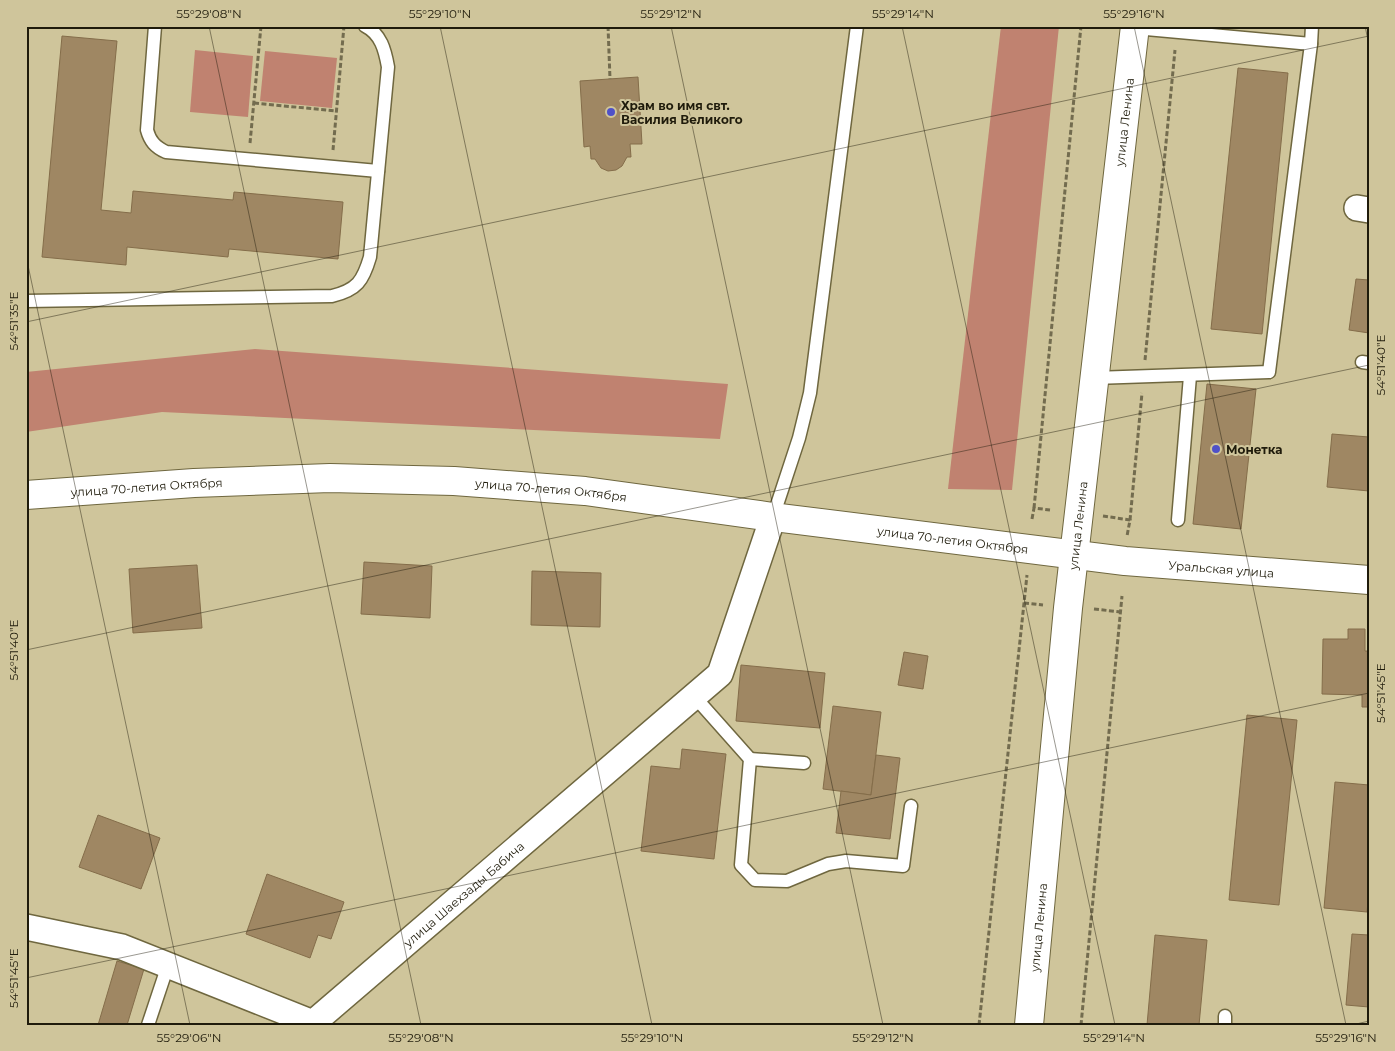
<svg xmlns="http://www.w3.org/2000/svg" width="1395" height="1051" font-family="Montserrat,sans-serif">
	<rect width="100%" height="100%" fill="#cfc59b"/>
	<g fill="#c08270">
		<polygon points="1001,26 1059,26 1012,490 948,489"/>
		<polygon points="195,50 253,56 248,117 190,112"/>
		<polygon points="265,51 337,58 332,108 260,101"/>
		<polygon points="255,349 728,384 720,439 162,412 26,432 26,372"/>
	</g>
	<g fill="#9f8763" stroke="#846d4a">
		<polygon points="62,36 117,41 101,210 131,213 133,191 233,200 234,192 343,202 338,259 229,249 228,257 127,247 126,265 42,257"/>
		<polygon points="1238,68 1288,73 1262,334 1211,329"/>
		<polygon points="638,77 642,144 630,144 631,157 627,157 622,166 616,170 608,171 601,168 595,159 591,159 590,146 584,147 580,81"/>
		<polygon points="1356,279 1369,280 1369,333 1349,330"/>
		<polygon points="1207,384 1256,389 1241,529 1193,524"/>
		<polygon points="1332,434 1369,437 1369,491 1327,487"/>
		<polygon points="364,562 432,566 430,618 361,614"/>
		<polygon points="197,565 202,628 133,633 129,569"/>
		<polygon points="532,571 601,573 600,627 531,625"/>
		<polygon points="1348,629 1365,629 1365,651 1369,651 1369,707 1362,707 1362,695 1322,694 1323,639 1348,639"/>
		<polygon points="904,652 928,656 923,689 898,685"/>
		<polygon points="741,665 825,673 820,728 736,721"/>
		<polygon points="833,706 881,712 871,795 823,789"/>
		<polygon points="1247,715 1297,720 1279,905 1229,900"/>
		<polygon points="682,749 726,754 714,859 641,851 651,766 680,769"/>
		<polygon points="876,755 900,758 890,839 836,833 841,791 871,795"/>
		<polygon points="1335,782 1369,785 1369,892 1367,912 1324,908"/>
		<polygon points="98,815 160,838 141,889 79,867"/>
		<polygon points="267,874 344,902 331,939 318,935 310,958 246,934"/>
		<polygon points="1352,934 1369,935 1369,1007 1346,1005"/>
		<polygon points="1155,935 1207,940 1199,1025 1147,1025"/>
		<polygon points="117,961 144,969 127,1025 98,1025"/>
	</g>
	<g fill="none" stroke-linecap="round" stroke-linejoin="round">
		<defs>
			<g id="service">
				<path d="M155 26 147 130C150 141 155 147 166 152L378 171"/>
				<polyline points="1311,44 1312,26"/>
				<path d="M26 301 332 296C357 290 363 281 370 257L388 67C385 50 381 34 365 26"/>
				<polyline points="1362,362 1369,363"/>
				<polyline points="1094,378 1269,372 1311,44 1135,28"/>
				<polyline points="773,517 799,438 810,393 857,26"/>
				<polyline points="1178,520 1190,376"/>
				<polyline points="694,696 750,759 741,865 755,880 787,881 828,864 846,861 903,866 911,806"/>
				<polyline points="750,759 804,763"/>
				<polyline points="148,1025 168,965"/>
				<polyline points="1225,1025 1225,1016"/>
			</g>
			<g id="minor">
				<polyline points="1357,208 1369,210"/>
				<path id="s1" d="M26 927 122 947 313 1023 720 674 773 517"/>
			</g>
			<g id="secondary">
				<path id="s2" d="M26 495 194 483 330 478 454 481 585 491 773 517 1125 561 1369 580"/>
				<path id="s3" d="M1029 1025 1068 608 1135 26"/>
			</g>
		</defs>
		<use href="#service" stroke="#6f673f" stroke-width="15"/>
		<use href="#minor" stroke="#6f673f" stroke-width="28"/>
		<use href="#secondary" stroke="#6f673f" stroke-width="30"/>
		<g stroke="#736c4f" stroke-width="3" stroke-dasharray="5 2.5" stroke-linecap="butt">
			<polyline points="608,26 610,79"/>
			<polyline points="254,103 336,111"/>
			<polyline points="250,143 261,26"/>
			<polyline points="333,150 344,26"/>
			<polyline points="1145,360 1175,50"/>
			<polyline points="1034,508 1081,26"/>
			<polyline points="1103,516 1130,520 1127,536"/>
			<polyline points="1032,519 1034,508 1050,510"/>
			<polyline points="1130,520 1142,393"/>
			<polyline points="1024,603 1043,605"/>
			<polyline points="1094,609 1121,612"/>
			<polyline points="979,1025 1027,575"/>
			<polyline points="1081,1025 1122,596"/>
		</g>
		<use href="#service" stroke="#fff" stroke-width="12"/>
		<use href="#minor" stroke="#fff" stroke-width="25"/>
		<use href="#secondary" stroke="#fff" stroke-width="28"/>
	</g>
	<path fill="none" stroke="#1f1b0b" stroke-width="1" stroke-opacity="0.45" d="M209 26 421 1025M440 26 652 1025M671 26 883 1025M902 26 1115 1025M1134 26 1346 1025M1365 26 1369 45M26 256 190 1025M26 322 1369 36M26 650 1369 365M26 978 1369 693M1352 1025 1369 1021"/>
	<g fill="#4f51c8" stroke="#cfc59b" stroke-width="2">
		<circle cx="611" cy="112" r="5"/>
		<circle cx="1216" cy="449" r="5"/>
	</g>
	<g text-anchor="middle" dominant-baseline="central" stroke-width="4" stroke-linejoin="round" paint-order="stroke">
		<g font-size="12" font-weight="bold" fill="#1f1b0b" stroke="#cfc59b" text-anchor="start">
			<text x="621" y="105">Храм во имя свт.<tspan x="621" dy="14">Василия Великого</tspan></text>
			<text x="1226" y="449">Монетка</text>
		</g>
		<g font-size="12" fill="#1f1b0b" stroke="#cfc59b">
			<text stroke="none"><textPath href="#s3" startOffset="908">улица Ленина</textPath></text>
			<text stroke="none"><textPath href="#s2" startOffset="121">улица 70-летия Октября</textPath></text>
			<text stroke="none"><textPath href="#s2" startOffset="526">улица 70-летия Октября</textPath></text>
			<text stroke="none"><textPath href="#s3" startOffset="502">улица Ленина</textPath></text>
			<text stroke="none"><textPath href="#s2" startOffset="931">улица 70-летия Октября</textPath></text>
			<text stroke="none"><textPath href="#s2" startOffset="1201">Уральская улица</textPath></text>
			<text stroke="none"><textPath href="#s1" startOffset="502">улица Шаехзады Бабича</textPath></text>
			<text stroke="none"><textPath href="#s3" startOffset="98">улица Ленина</textPath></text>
		</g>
	</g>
	<rect width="1395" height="1051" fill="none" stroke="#cfc59b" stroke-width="55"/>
	<rect x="28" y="28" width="1340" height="996" fill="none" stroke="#1f1b0b" stroke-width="2"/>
	<g font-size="12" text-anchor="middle" fill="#1f1b0b">
		<text x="209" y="18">55°29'08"N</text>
		<text x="440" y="18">55°29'10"N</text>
		<text x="671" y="18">55°29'12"N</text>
		<text x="903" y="18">55°29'14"N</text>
		<text x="1134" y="18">55°29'16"N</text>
		<text transform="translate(14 321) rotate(-90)" y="4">54°51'35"E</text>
		<text transform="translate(1381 365) rotate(-90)" y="4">54°51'40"E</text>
		<text transform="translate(14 650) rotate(-90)" y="4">54°51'40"E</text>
		<text transform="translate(1381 693) rotate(-90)" y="4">54°51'45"E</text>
		<text transform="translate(14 978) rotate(-90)" y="4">54°51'45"E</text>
		<text x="189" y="1042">55°29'06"N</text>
		<text x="421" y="1042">55°29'08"N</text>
		<text x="652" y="1042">55°29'10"N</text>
		<text x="883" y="1042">55°29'12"N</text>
		<text x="1114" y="1042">55°29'14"N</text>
		<text x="1346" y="1042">55°29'16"N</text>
	</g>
</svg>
